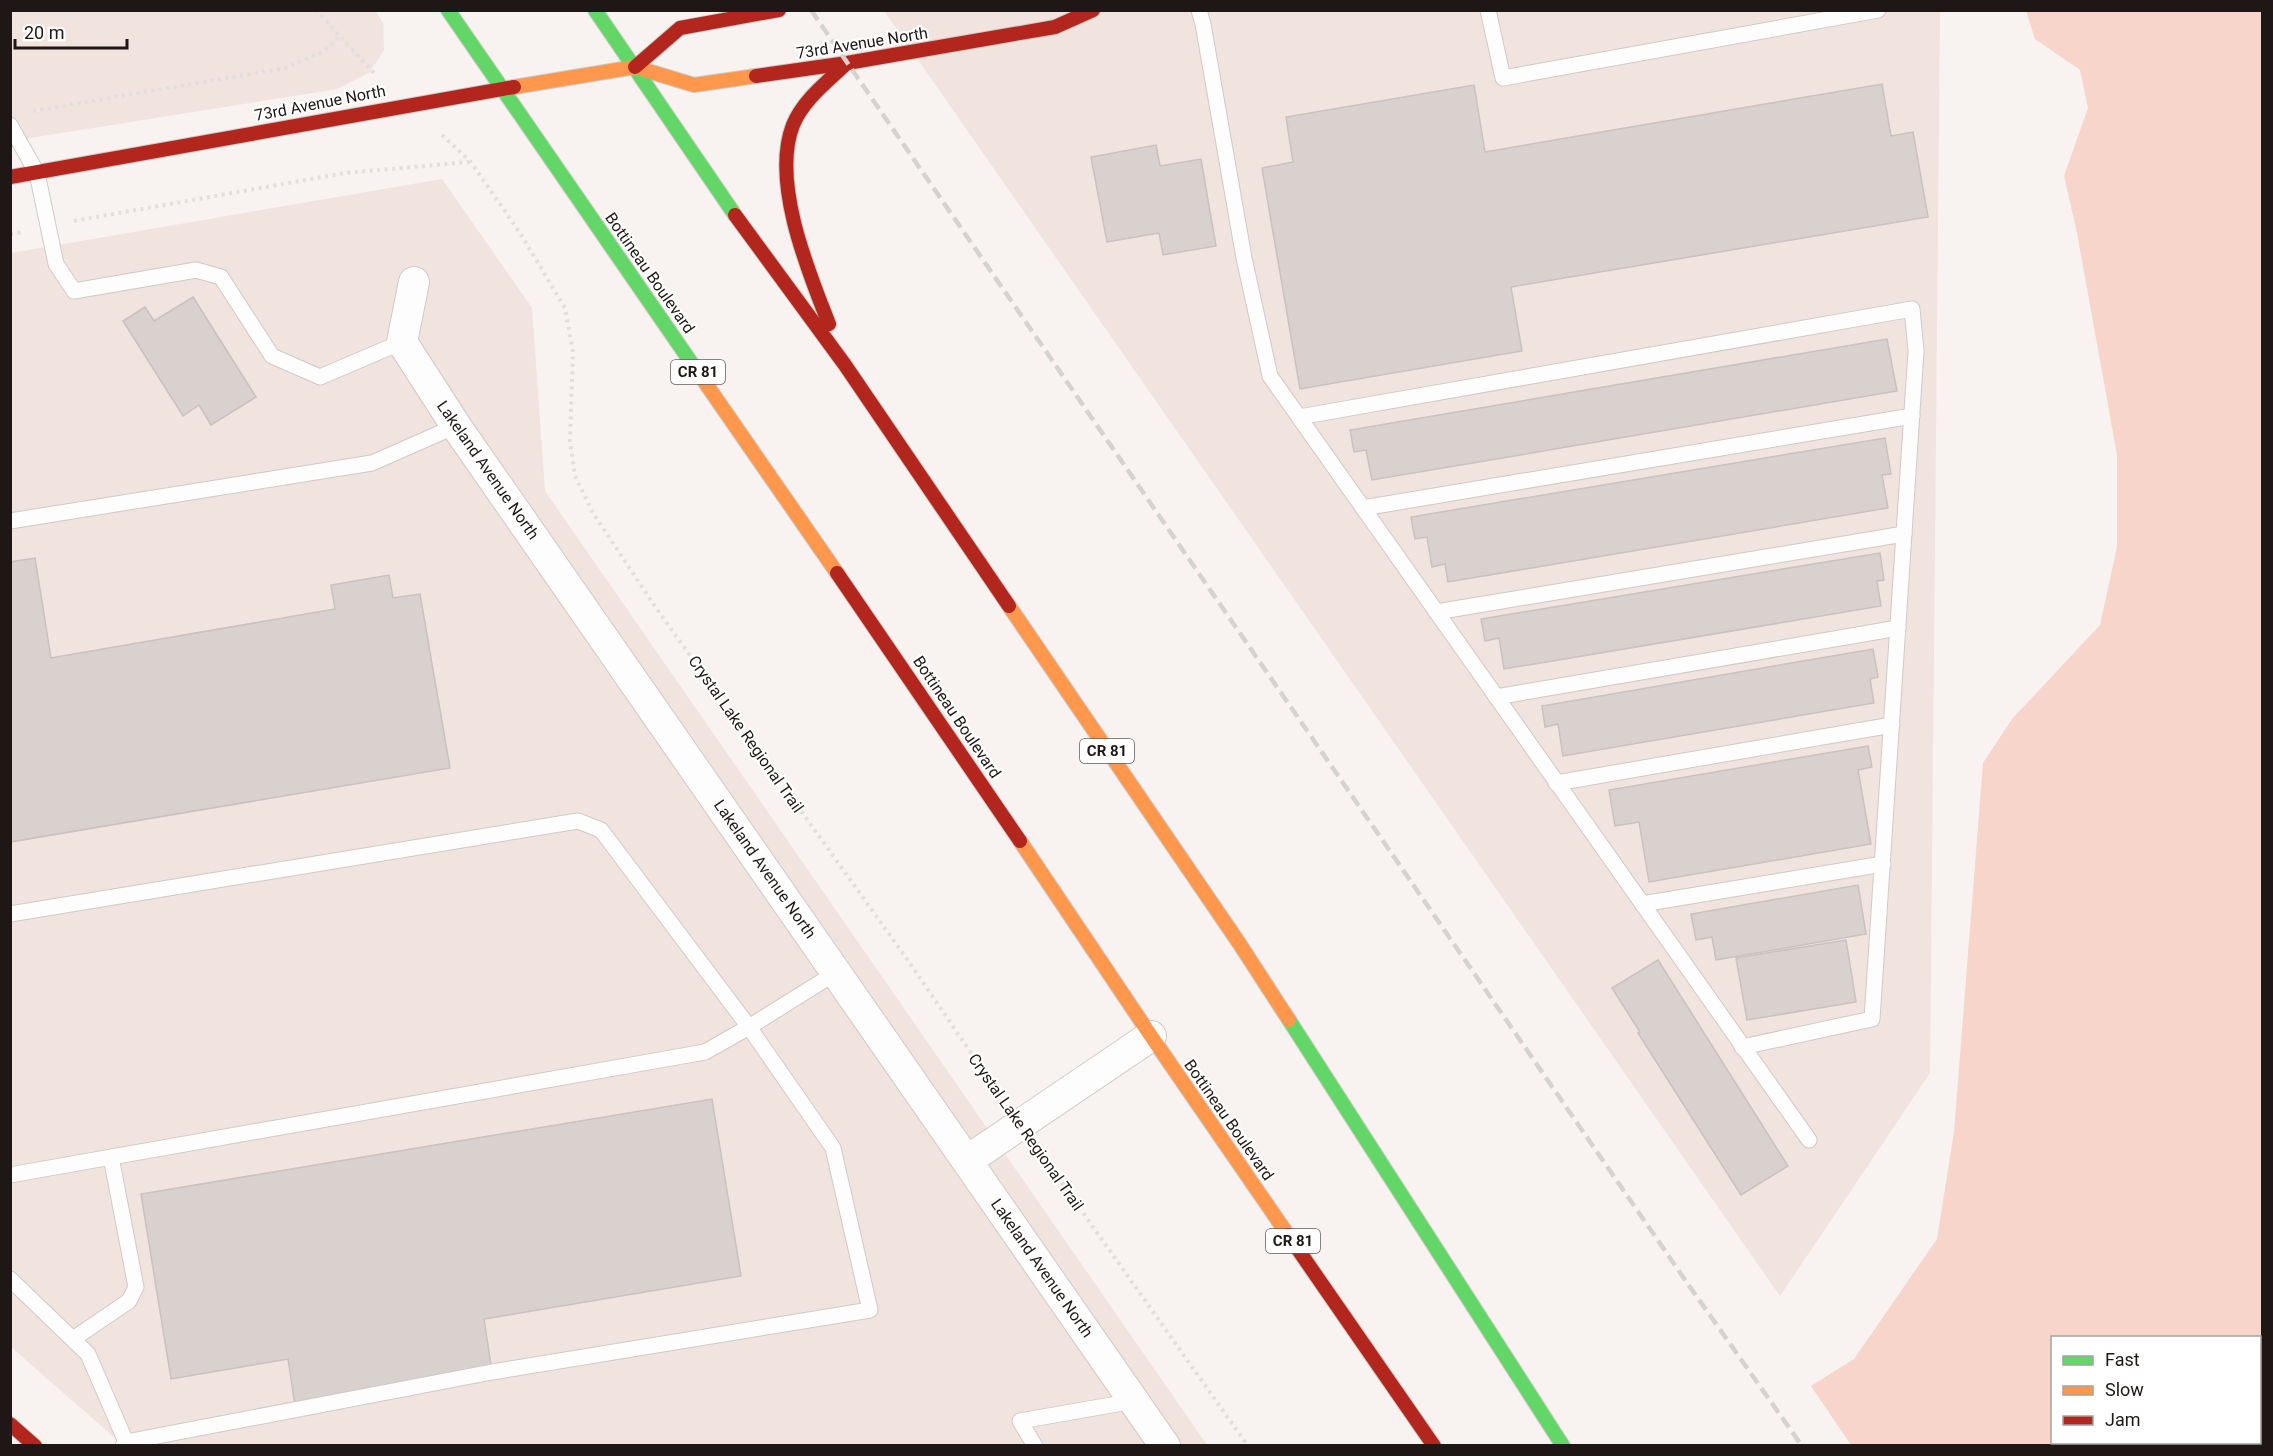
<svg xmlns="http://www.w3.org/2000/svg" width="2273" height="1456" font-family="Roboto,sans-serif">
	<rect width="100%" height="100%" fill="#f8f2f0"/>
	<g fill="#f1e3de">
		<polygon points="375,10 383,23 384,50 370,72 337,89 11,141 11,11"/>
		<polygon points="884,11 1940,11 1930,1073 1780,1296"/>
		<polygon points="442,179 532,308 545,491 1207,1445 123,1445 11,1347 11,253"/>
	</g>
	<path fill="#f7d5ca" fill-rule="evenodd" d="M2026 11H2262V1445H1851L1811 1386 1854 1359 1937 1239 1954 1132 1983 763 2012 719 2100 625 2117 547V455L2077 233 2064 176 2088 108 2080 70 2035 39ZM2052 1338H2260V1442H2052Z"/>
	<g fill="#d8d1ce" stroke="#c8c1bf" stroke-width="1.5">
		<polygon points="1882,84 1891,136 1913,132 1928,217 1511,287 1522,351 1300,389 1262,168 1293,162 1286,117 1474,85 1485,152"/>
		<polygon points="1156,145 1160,166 1201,159 1216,246 1163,255 1159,233 1107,242 1091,157"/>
		<polygon points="193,297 256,397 211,425 199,405 183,416 123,321 145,307 154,321"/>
		<polygon points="1887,339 1897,391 1372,480 1366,450 1354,452 1350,430"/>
		<polygon points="1885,438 1891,474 1882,475 1888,508 1448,582 1445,564 1432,567 1427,537 1415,539 1411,517"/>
		<polygon points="1880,553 1884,580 1877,581 1881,606 1504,669 1499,638 1485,641 1481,619"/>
		<polygon points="35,558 51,658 335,609 331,585 389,575 393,598 420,594 450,768 10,842 10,562"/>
		<polygon points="1873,649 1878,677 1870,679 1874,703 1563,756 1558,724 1545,727 1542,706"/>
		<polygon points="1868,746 1872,767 1858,770 1871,844 1649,882 1639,822 1615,826 1609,790"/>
		<polygon points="1858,885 1866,934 1716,960 1712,937 1696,940 1691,914"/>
		<polygon points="1846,940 1856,1002 1747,1020 1736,958"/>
		<polygon points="1658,960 1788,1166 1741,1195 1638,1033 1640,1032 1612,988"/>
		<polygon points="712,1099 741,1276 484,1319 492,1372 295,1405 288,1359 171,1379 141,1194"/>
	</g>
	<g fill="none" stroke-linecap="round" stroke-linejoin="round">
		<defs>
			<g id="lane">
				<polyline points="1199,10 1203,24 1244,258 1270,376 1809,1140"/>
				<polyline points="1488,10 1503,78 1878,10"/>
				<polyline points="10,125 37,173 56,264 74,291 196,270 221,277 272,356 320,377 402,342"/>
				<polyline points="1299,417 1912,309 1916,351 1872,1019 1742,1047"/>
				<polyline points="1363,508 1912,416"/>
				<polyline points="10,521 372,463 456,426"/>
				<polyline points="1436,612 1904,534"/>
				<polyline points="1496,697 1898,628"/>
				<polyline points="1556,783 1892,725"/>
				<polyline points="1642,904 1883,864"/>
				<polyline points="10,914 578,821 601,830 749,1027 705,1052 10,1175"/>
				<polyline points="10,1279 88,1354 126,1442"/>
				<polyline points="73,1339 129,1301 136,1287 111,1157"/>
				<polyline points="123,1446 126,1442 492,1372 870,1310 833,1148 749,1027 837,972"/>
				<polyline points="1035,1446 1020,1421 1134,1401"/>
			</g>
			<g id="street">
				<polyline points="414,282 402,342 456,426 1165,1446"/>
				<polyline points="968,1160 1151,1036"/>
			</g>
			<g id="fast">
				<polyline points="448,10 695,368"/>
				<polyline points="595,10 735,215"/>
				<polyline points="1289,1020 1563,1446"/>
			</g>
			<g id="slow">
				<polyline points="514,87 635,67 694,85 756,76"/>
				<polyline points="695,368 837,573"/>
				<polyline points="1009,606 1239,943 1289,1020"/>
				<polyline points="1020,841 1151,1036 1288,1235"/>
			</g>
			<g id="jam">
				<polyline points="635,67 680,28 779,10"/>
				<polyline points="756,76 847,63 1055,27 1093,10"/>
				<polyline points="10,177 514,87"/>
				<polyline points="735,215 845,365 1009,606"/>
				<path d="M829 324C808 271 771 181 793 125 803 100 828 81 847 63"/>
				<polyline points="837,573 1020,841"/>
				<polyline points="1288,1235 1434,1446"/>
				<polyline points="10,1424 35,1446"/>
			</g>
		</defs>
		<use href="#lane" stroke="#d0cac7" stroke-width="17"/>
		<use href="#street" stroke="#d0cac7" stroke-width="32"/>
		<use href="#fast" stroke="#d0cac7" stroke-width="16"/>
		<use href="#slow" stroke="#d0cac7" stroke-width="16"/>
		<use href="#jam" stroke="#d0cac7" stroke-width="16"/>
		<g stroke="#e1dfde" stroke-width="4" stroke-dasharray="3 4.5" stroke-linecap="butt">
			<polyline points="316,10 375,74"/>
			<polyline points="33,111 286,68 324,51 340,36"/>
			<polyline points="442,135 470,161 520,233 565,308 573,352 570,440 575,476 593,513 654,605 909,962 1001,1097"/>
			<polyline points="74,221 345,173 469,162"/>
			<polyline points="10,234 22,232"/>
			<polyline points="1040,1152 1248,1446"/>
		</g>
		<use href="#lane" stroke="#fefdfd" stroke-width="15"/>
		<use href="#street" stroke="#fefdfd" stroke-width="30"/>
		<use href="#fast" stroke="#63d668" stroke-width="14"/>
		<use href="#slow" stroke="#ff974d" stroke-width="14"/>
		<use href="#jam" stroke="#b3261e" stroke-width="14"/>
		<polyline stroke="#d5d3d2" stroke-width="4.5" stroke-dasharray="12 6" stroke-linecap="butt" points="811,10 1690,1287 1802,1446"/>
	</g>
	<g text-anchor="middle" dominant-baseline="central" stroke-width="4.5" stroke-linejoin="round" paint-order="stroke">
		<g fill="#fff" stroke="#625d5b" stroke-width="1.5">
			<rect x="671" y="360" width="54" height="24" rx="4.5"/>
			<rect x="1080" y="739" width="54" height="24" rx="4.5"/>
			<rect x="1266" y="1229" width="54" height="24" rx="4.5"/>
		</g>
		<g font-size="15" font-weight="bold" fill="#1e1715">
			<text x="698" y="372">CR 81</text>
			<text x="1107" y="751">CR 81</text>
			<text x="1293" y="1241">CR 81</text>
		</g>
		<g font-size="16" fill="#1e1715" stroke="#fff">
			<text transform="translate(862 43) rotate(-9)">73rd Avenue North</text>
			<text transform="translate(320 103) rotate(-11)">73rd Avenue North</text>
			<text transform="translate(650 273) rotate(55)">Bottineau Boulevard</text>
			<text transform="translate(488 470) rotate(55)">Lakeland Avenue North</text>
			<text transform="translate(957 717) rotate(56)">Bottineau Boulevard</text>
			<text transform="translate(746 734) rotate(55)">Crystal Lake Regional Trail</text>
			<text transform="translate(765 869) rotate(55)">Lakeland Avenue North</text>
			<text transform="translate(1229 1120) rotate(55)">Bottineau Boulevard</text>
			<text transform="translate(1026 1132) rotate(55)">Crystal Lake Regional Trail</text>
			<text transform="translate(1042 1268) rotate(55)">Lakeland Avenue North</text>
		</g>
	</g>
	<rect width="2273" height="1456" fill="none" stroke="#1e1715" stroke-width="24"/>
	<rect x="2051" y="1336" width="210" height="108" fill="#ffffff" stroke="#a5a2a1" stroke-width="1.5"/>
	<rect x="2063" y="1356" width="30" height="9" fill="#63d668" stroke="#a5a2a1" stroke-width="1.5"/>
	<text x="2105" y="1366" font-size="18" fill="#1e1715">Fast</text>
	<rect x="2063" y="1386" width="30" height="9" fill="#ff974d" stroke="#a5a2a1" stroke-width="1.5"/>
	<text x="2105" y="1396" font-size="18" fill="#1e1715">Slow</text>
	<rect x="2063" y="1416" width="30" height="9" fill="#b3261e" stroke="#a5a2a1" stroke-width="1.5"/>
	<text x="2105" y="1426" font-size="18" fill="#1e1715">Jam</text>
	<path d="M15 39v9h112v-9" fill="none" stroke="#1e1715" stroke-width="3"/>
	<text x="24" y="39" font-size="18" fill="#1e1715" stroke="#ffffff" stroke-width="4.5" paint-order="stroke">20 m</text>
</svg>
